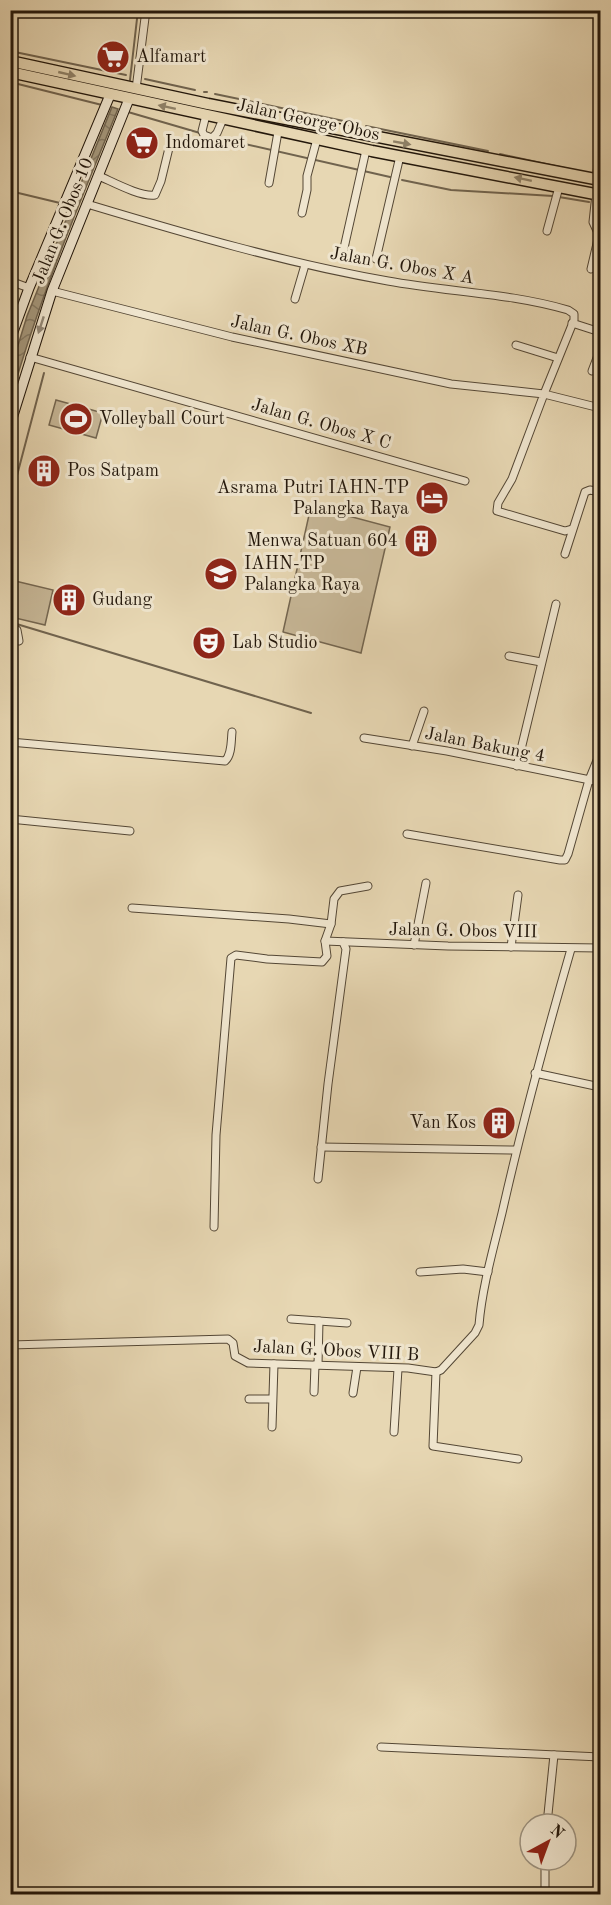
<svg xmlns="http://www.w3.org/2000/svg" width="611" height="1905" font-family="'Old Standard TT',serif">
	<defs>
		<pattern id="water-waves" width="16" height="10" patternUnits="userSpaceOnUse" patternTransform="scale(1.5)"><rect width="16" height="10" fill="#a4967a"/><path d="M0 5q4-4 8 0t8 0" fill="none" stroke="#857962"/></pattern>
	</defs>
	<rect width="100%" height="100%" fill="#e7d7b3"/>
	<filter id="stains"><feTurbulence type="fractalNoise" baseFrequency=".00333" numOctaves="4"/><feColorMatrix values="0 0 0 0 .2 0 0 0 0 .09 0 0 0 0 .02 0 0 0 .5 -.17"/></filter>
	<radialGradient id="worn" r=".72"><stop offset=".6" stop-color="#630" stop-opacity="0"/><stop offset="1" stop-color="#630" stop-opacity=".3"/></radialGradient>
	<g fill="#c6b696" stroke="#746650" stroke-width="1.5">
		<polygon points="56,400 103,413 96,438 49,425"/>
		<polygon points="311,506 390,527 361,653 283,632"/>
		<polygon points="11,580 53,590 45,625 11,617"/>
	</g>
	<path fill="url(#water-waves)" stroke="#70634e" stroke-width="1.5" d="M112 107 118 109C79 204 39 299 11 398V368L27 316Z"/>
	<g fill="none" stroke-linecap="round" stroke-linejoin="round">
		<g stroke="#70634e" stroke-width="2">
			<polyline points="10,51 126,75"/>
			<polyline points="145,79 195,90"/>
			<polyline points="130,80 138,10"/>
			<polyline points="10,82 102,105"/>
			<polyline points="204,92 207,92"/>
			<polyline points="215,94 358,124"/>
			<polyline points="128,112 200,133"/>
			<polyline points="366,126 488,151"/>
			<polyline points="214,137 390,177"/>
			<polyline points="500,154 574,170"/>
			<polyline points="402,180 451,190 553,196"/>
			<polyline points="10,191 60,203"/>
			<polyline points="559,197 589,202"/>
			<polyline points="10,502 44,373"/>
			<polyline points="10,622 311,713"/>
		</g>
		<defs>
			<g id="street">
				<polyline points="136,89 146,10"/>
				<polyline points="206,115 202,131 204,135 212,138 217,133 223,119"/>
				<path d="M99 176C113 182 140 197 155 195L161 181 169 148"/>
				<polyline points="596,179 600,151"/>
				<polyline points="269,183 278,132"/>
				<path d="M87 204C187 234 286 263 388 281 448 292 510 293 568 310L574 314V320L544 394 600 408"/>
				<polyline points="302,213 307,190 307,176 317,139"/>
				<polyline points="547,231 559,187"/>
				<polyline points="342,257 366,150"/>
				<polyline points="376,259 400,156"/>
				<polyline points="591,269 599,235 593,222 596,194"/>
				<polyline points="10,281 29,288"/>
				<polyline points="52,291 232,337 451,384 544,394 512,479 498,503 497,511 565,531 572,529"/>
				<polyline points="295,299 305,265"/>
				<polyline points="572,323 600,332"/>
				<polyline points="516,345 558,358"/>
				<polyline points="30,357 465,481"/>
				<polyline points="592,371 600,350"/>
				<polyline points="565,554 585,492 590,490 600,492"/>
				<polyline points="10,627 17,630 19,641"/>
				<polyline points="509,656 541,662"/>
				<polyline points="364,738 447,751 600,782"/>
				<path d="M10 742 225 761C232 755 231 741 232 732"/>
				<polyline points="412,746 424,711"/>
				<polyline points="517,766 556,604"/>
				<polyline points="10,819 130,831"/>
				<polyline points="407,834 560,860 565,860 568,854 589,780 600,753"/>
				<polyline points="132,908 289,919 331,924"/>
				<polyline points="325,941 448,946 600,948"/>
				<polyline points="414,945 426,883"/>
				<polyline points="511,947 518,895"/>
				<polyline points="535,1073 600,1087"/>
				<polyline points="321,1147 516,1150"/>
				<polyline points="318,1179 328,1084 346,949 343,942"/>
				<polyline points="214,1227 216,1135 231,958 236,955 267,959 322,962 327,956 325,941 331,924 334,899 340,891 368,886"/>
				<polyline points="420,1272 463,1269 488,1272"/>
				<polyline points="291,1319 347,1323"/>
				<path d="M10 1345 228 1339 233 1343 235 1356 248 1363 408 1368 436 1372 441 1370 475 1333 479 1325C482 1288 493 1250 502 1213 522 1124 546 1036 571 949"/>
				<polyline points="318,1365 319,1321"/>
				<polyline points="436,1372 433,1446 518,1459"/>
				<polyline points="314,1392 315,1365"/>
				<polyline points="353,1393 357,1367"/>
				<polyline points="249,1399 271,1399"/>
				<polyline points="272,1427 274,1364"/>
				<polyline points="394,1432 398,1369"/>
				<polyline points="381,1747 600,1757"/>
				<polyline points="547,1824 554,1755"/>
				<polyline points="545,1894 545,1860"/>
			</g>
			<g id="secondary">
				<polyline points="10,340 29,288 110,95"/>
				<polyline points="10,425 52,291 129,99"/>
			</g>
			<g id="primary">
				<polyline points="10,61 208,104 600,180"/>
				<polyline points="10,72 372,151 600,195"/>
			</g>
		</defs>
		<use href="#street" stroke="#544735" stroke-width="9"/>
		<use href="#secondary" stroke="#23170b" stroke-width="11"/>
		<use href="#primary" stroke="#23170b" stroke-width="13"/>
		<use href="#street" stroke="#efe5ce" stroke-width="7"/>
		<use href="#secondary" stroke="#efe5ce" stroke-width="9"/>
		<use href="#primary" stroke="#e7d7b3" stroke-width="10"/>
	</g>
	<defs><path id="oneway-solid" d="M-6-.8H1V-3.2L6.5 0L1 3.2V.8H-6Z" transform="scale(1.5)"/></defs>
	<g fill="#8f8167">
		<use href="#oneway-solid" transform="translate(67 74) rotate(13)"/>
		<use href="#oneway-solid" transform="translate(167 107) rotate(-168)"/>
		<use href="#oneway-solid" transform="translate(402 143) rotate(10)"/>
		<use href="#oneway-solid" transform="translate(523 179) rotate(-168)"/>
	</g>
	<use fill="#938876" href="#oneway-solid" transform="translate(41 325) rotate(108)"/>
	<defs>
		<symbol id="supermarket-disc" viewBox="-11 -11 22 22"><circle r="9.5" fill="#8f2418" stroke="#efe5ce"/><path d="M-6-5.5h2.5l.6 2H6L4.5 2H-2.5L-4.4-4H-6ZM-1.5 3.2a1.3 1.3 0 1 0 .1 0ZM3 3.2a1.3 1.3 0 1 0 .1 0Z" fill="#fff"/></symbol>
		<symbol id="stadium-disc" viewBox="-11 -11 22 22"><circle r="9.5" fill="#8f2418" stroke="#efe5ce"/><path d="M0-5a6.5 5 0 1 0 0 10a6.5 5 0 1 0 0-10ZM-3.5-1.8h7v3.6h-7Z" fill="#fff"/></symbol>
		<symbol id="building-disc" viewBox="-11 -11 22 22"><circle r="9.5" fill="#8f2418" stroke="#efe5ce"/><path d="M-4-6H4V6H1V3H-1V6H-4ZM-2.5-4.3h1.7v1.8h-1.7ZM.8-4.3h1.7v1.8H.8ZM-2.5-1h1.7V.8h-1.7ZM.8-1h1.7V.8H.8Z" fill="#fff"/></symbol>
		<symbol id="hotel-disc" viewBox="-11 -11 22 22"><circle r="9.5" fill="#8f2418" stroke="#efe5ce"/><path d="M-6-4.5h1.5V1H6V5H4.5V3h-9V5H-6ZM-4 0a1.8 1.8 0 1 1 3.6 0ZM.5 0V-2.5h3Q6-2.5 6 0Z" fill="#fff"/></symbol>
		<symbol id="university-disc" viewBox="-11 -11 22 22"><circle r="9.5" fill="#8f2418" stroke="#efe5ce"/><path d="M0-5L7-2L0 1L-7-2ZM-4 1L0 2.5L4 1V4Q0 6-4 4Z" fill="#fff"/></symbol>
		<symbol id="theatre-disc" viewBox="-11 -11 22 22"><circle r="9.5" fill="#8f2418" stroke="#efe5ce"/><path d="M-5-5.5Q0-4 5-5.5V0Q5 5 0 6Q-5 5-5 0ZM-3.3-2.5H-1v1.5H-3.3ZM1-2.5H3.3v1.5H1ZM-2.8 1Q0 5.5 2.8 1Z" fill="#fff"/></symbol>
	</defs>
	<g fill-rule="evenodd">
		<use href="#supermarket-disc" x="94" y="38" width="38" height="38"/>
		<use href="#supermarket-disc" x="123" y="124" width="38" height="38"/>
		<use href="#stadium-disc" x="57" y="400" width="38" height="38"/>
		<use href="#building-disc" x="25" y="452" width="38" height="38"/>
		<use href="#hotel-disc" x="413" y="479" width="38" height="38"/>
		<use href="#building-disc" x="402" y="522" width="38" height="38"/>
		<use href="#university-disc" x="202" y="555" width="38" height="38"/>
		<use href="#building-disc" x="50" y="581" width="38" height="38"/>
		<use href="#theatre-disc" x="190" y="624" width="38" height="38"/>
		<use href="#building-disc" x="480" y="1104" width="38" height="38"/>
	</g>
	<g text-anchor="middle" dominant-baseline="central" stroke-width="6" stroke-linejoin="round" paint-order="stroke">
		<g font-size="18" fill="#23170b" stroke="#efe5ce" text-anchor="start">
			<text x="136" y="57">Alfamart</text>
			<text x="165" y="143">Indomaret</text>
			<text x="99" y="419">Volleyball Court</text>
			<text x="67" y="471">Pos Satpam</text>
			<text x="409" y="488" text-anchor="end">Asrama Putri IAHN-TP<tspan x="409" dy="21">Palangka Raya</tspan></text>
			<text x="398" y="541" text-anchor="end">Menwa Satuan 604</text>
			<text x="244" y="564">IAHN-TP<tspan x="244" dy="21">Palangka Raya</tspan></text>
			<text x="92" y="600">Gudang</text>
			<text x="232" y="643">Lab Studio</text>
			<text x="476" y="1123" text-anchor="end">Van Kos</text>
		</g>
		<g font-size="18" fill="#23170b" stroke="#efe5ce">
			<text transform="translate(308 120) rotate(12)">Jalan George Obos</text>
			<text transform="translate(63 221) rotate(-68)">Jalan G. Obos 10</text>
			<text transform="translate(402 266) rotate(10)">Jalan G. Obos X A</text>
			<text transform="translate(299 336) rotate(12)">Jalan G. Obos XB</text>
			<text transform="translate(321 424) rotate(16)">Jalan G. Obos X C</text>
			<text transform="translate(485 745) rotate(11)">Jalan Bakung 4</text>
			<text transform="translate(463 931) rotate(1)">Jalan G. Obos VIII</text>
			<text transform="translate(336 1351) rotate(3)">Jalan G. Obos VIII B</text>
		</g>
	</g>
	<rect width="611" height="1905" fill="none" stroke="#e7d7b3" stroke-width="36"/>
	<rect x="12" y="12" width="587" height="1881" fill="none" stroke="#23170b" stroke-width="3"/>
	<rect x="18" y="18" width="575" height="1869" fill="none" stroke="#23170b" stroke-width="1.5"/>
	<g transform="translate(548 1842) rotate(41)"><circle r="28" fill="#efe5ce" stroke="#9d9380" stroke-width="1.5"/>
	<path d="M0-4.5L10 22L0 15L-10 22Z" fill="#8f2418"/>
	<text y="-9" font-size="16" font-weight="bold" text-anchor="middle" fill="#23170b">N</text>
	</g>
	<rect width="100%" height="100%" filter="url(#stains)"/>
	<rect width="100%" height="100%" fill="url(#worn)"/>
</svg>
